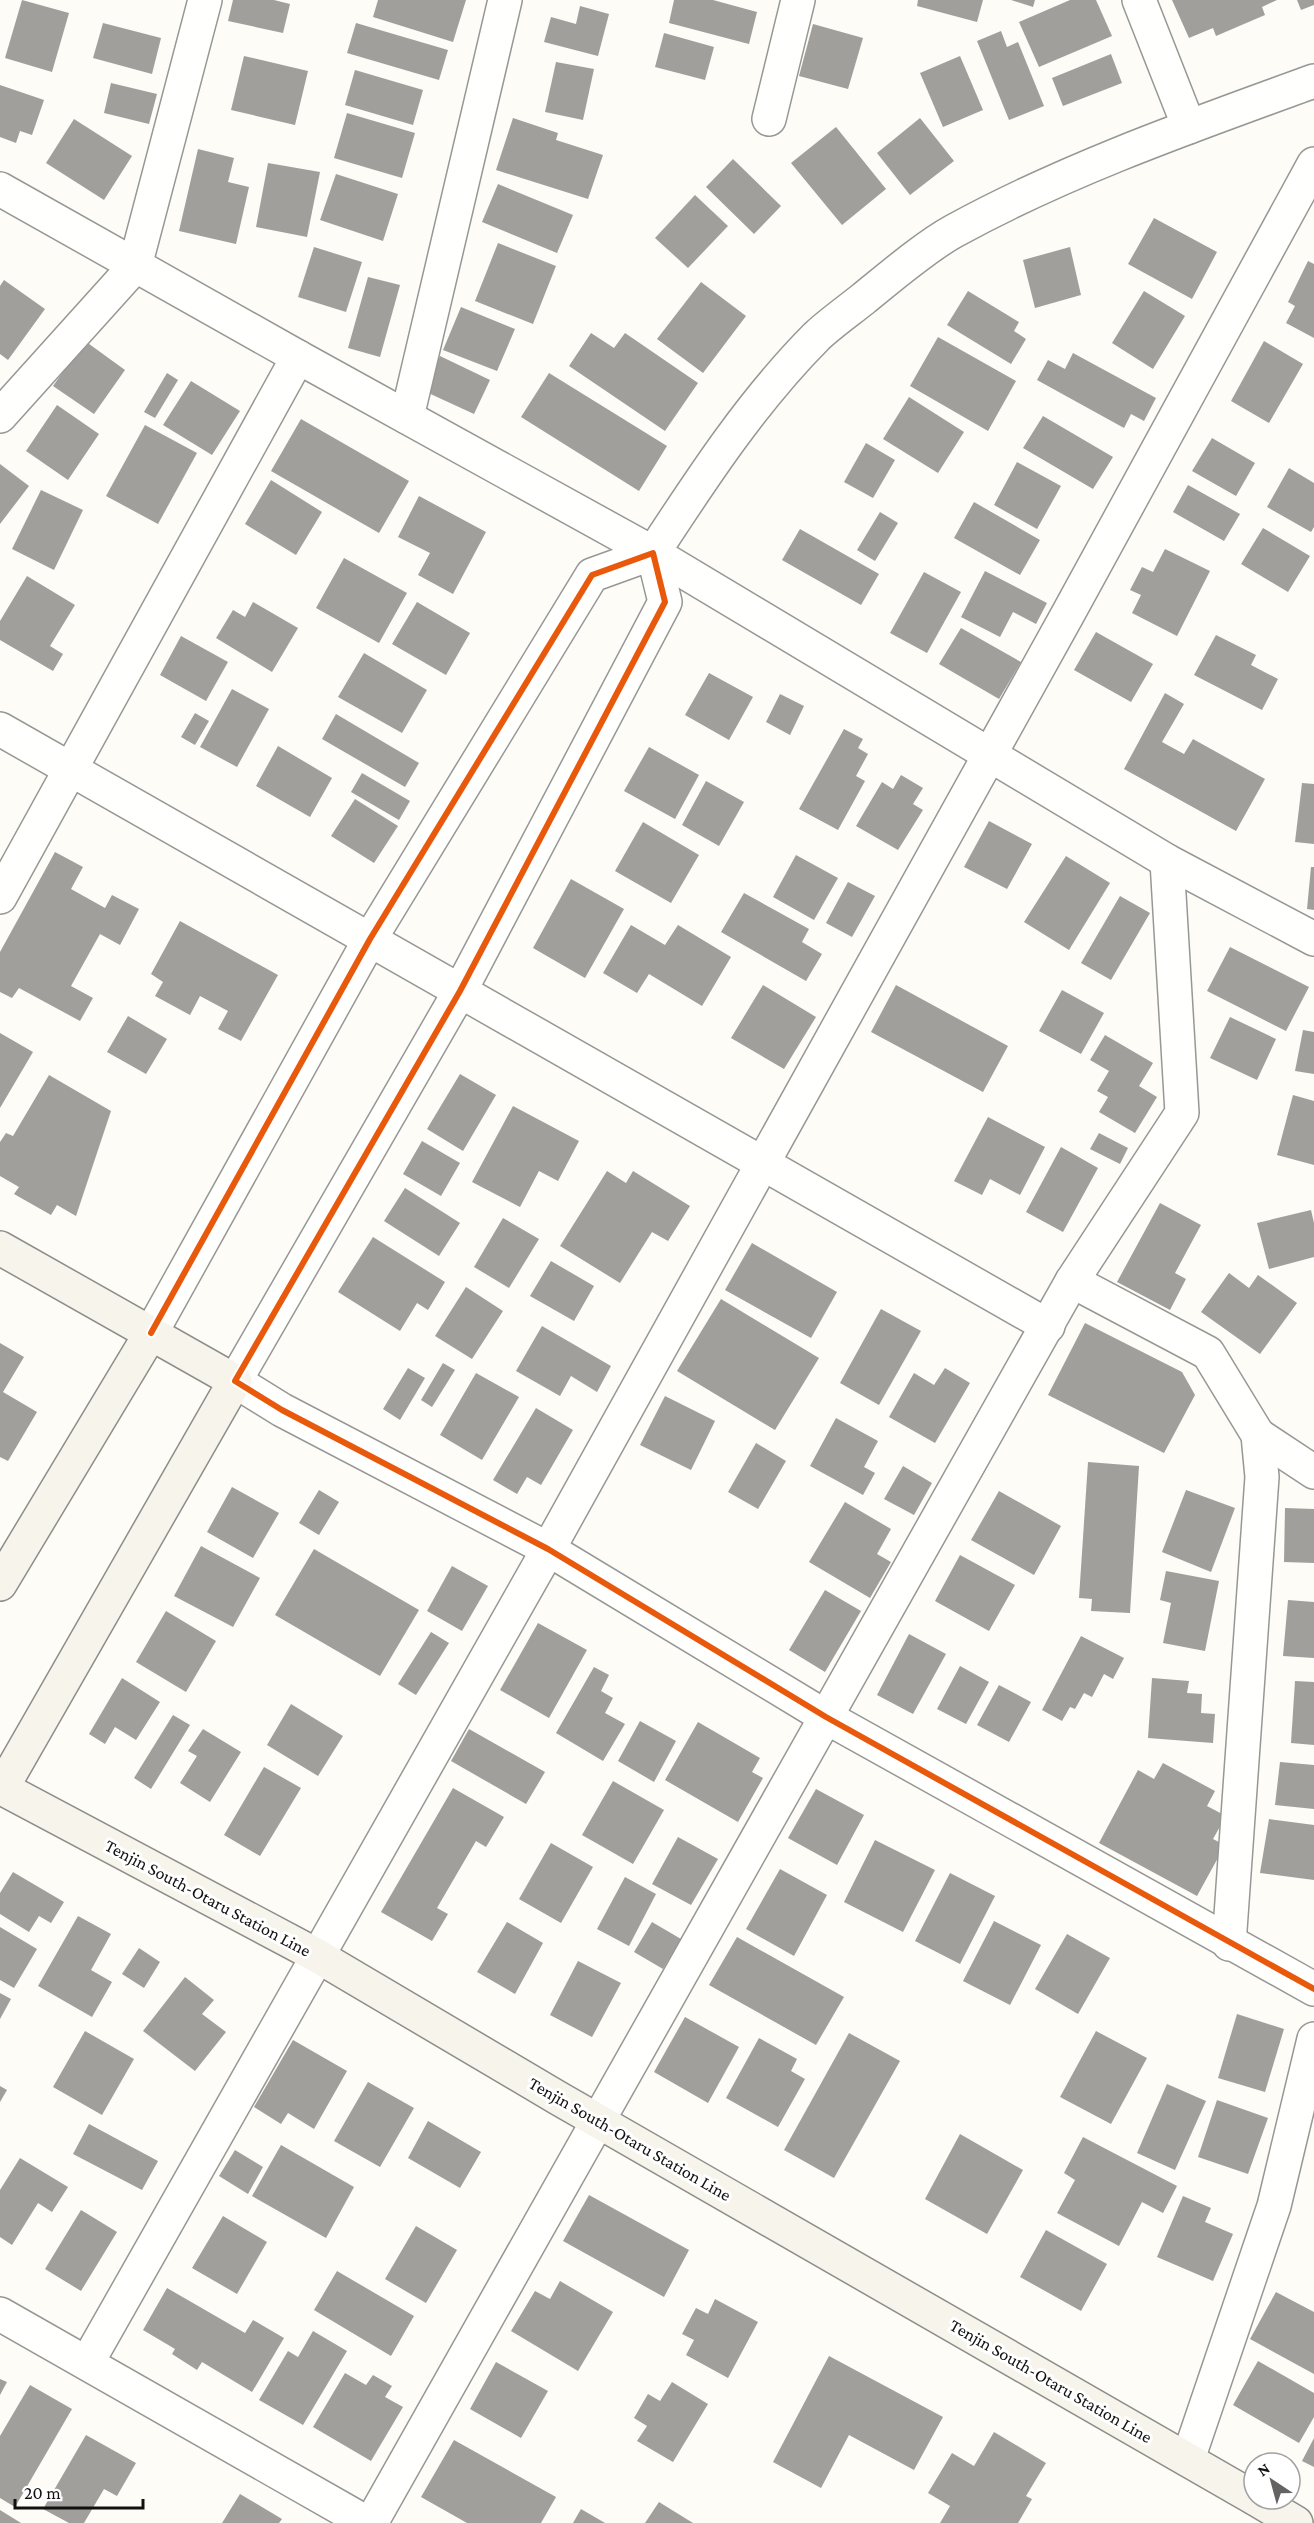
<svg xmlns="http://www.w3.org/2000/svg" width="1314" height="2523" font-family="'Crimson Pro',serif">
	<rect width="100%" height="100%" fill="#fdfcf7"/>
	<g fill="#a19f9c">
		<polygon points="22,0 69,13 52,72 5,58"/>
		<polygon points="233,0 274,0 290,4 283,33 228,21"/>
		<polygon points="378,0 466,0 453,42 373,17"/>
		<polygon points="674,0 713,0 757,12 749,44 669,23"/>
		<polygon points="918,0 983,0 977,22 917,6"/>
		<polygon points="1011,0 1035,0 1033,7"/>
		<polygon points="1070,0 1096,0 1112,36 1039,67 1019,22"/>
		<polygon points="1172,0 1277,0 1262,7 1265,15 1216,36 1213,28 1189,38"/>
		<polygon points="1297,0 1314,0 1314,5 1301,10"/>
		<polygon points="580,6 609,14 598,56 544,42 551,17 576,24"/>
		<polygon points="103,23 161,38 152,74 93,58"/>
		<polygon points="356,23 448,50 439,80 347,53"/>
		<polygon points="813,24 863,38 848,89 799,76"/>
		<polygon points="1001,31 1007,47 1018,42 1044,106 1009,120 977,41"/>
		<polygon points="664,33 714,47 705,80 655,67"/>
		<polygon points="1111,54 1122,83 1063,106 1052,78"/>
		<polygon points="244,56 308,71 295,125 231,110"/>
		<polygon points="960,56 983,110 943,127 920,73"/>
		<polygon points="556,62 594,69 583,120 545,112"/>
		<polygon points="355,70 423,90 413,125 345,105"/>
		<polygon points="111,83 157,94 149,124 104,113"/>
		<polygon points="0,85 44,100 32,135 20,131 16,143 0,137"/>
		<polygon points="347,113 415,133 402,178 334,158"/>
		<polygon points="513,118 558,133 556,140 603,155 588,199 496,170"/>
		<polygon points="920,118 954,161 910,195 877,153"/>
		<polygon points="74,119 132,156 104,200 46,163"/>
		<polygon points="836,127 886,189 842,225 791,163"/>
		<polygon points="198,149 234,158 228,182 249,187 236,244 179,231"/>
		<polygon points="733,159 781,206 754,234 706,187"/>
		<polygon points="268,163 320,172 307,237 256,227"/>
		<polygon points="336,174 398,194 383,241 320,220"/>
		<polygon points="498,184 573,215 557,253 482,222"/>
		<polygon points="695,195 728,226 688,268 655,238"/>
		<polygon points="1154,218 1217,252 1192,299 1128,264"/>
		<polygon points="498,243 556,266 533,324 475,301"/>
		<polygon points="314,247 362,262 346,312 298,297"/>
		<polygon points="1070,247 1081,295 1035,308 1023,260"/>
		<polygon points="1308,261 1314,264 1314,338 1286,323 1295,306 1288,302"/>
		<polygon points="368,277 400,285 380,357 348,348"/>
		<polygon points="4,280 45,309 8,360 0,354 0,286"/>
		<polygon points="701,282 746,316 703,373 657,339"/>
		<polygon points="968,291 1019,322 1014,331 1026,339 1011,364 947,325"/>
		<polygon points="1144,291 1185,316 1153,369 1112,343"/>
		<polygon points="461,307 515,329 497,371 443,350"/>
		<polygon points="591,333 614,348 625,333 698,383 665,431 569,366"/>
		<polygon points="938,337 1016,381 988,431 910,386"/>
		<polygon points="85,341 125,370 94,414 53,386"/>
		<polygon points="1264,341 1303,364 1269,423 1231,401"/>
		<polygon points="1073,353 1156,398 1144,421 1131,414 1124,428 1037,380 1048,360 1065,369"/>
		<polygon points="440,356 490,380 474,414 424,391"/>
		<polygon points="167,373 178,380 155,418 144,412"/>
		<polygon points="549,373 667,446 639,491 521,417"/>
		<polygon points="191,381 240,411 212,455 163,425"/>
		<polygon points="909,397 964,432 938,473 883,439"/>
		<polygon points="57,405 99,434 68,480 26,451"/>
		<polygon points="1043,416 1113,457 1093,489 1023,448"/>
		<polygon points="301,419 409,481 379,533 271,471"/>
		<polygon points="145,425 197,453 158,524 106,496"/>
		<polygon points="1212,438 1255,463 1236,496 1192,471"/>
		<polygon points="866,443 895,460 873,498 844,482"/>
		<polygon points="1017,462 1061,486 1037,529 994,505"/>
		<polygon points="0,464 29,486 0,524"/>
		<polygon points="1289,468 1314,483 1314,527 1311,532 1267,507"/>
		<polygon points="271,480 322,512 296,555 245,524"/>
		<polygon points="1188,485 1240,514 1224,541 1173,512"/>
		<polygon points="41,490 83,510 54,570 12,549"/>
		<polygon points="419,496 486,532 453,594 418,575 430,553 398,537"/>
		<polygon points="974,502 1040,540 1020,575 954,538"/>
		<polygon points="880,512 898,523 875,561 857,550"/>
		<polygon points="1263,528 1310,556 1288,592 1241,564"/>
		<polygon points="800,529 879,574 861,605 782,560"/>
		<polygon points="1165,549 1210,571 1177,636 1132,613 1141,595 1130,590 1142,567 1153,572"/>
		<polygon points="344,558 407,593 379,643 316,608"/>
		<polygon points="985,571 1047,603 1036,624 1013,612 1000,637 961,617"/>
		<polygon points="924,572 961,592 927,653 890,633"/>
		<polygon points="27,576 75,605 50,646 63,654 53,671 0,640 0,621"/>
		<polygon points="253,602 298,628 272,672 216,638 233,610 245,617"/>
		<polygon points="417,602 470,633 446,675 392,644"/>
		<polygon points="961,628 1021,662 999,699 939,664"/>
		<polygon points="1096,632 1153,664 1131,702 1074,670"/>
		<polygon points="1216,635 1256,655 1251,665 1278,679 1262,710 1194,675"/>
		<polygon points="181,636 228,662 206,701 160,675"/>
		<polygon points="364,653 427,690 402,733 338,697"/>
		<polygon points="709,673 753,697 729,740 685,715"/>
		<polygon points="232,689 269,709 237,767 200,747"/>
		<polygon points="1165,693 1184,704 1162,742 1184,754 1193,739 1265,779 1236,831 1124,769"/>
		<polygon points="780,694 804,706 790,735 766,722"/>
		<polygon points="195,713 209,721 195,745 181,737"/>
		<polygon points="336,714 419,763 405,787 322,739"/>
		<polygon points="844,729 863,739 858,748 868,754 856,776 865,781 838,830 799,809"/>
		<polygon points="278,746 332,778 310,817 256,786"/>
		<polygon points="649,747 699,775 675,819 624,791"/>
		<polygon points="362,773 410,801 399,820 351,792"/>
		<polygon points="901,775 923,788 913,804 923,810 898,850 856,826 882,782 893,789"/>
		<polygon points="706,781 744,802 719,846 682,825"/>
		<polygon points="1302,783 1314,784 1314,844 1295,842"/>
		<polygon points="355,799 398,826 374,863 331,836"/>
		<polygon points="989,821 1032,844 1007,889 964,867"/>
		<polygon points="643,822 699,855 671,903 615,871"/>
		<polygon points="55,852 83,867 71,889 105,908 112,895 139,909 120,945 100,934 71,986 93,998 80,1021 19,988 12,998 0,992 0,952"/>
		<polygon points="796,855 838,878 814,920 773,897"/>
		<polygon points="1066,856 1110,883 1069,950 1024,922"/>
		<polygon points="1311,867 1314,867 1314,910 1307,909"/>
		<polygon points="571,879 624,909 585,978 533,948"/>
		<polygon points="848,882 875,896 852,937 826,923"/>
		<polygon points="744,893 809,929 802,942 822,954 806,981 721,932"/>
		<polygon points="1120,896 1150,913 1111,980 1081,963"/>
		<polygon points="180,921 278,975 241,1041 218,1029 228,1011 200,996 190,1015 155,996 163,982 151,974"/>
		<polygon points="631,925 665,945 678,925 731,957 702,1006 649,974 637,993 603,973"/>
		<polygon points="1230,947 1309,987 1286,1031 1207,991"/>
		<polygon points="763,985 816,1017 784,1069 731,1038"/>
		<polygon points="896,985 1008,1046 983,1092 871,1032"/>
		<polygon points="1062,990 1104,1013 1081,1054 1039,1031"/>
		<polygon points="128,1016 167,1039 146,1074 107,1052"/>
		<polygon points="1230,1017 1276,1039 1257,1080 1210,1058"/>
		<polygon points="1303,1030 1314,1032 1314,1074 1295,1071"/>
		<polygon points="0,1033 33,1052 0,1108"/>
		<polygon points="1105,1035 1153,1063 1139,1086 1157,1097 1135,1133 1099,1112 1108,1097 1097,1091 1109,1071 1090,1060"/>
		<polygon points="460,1074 496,1095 463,1151 427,1129"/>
		<polygon points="49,1075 111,1111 76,1216 57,1205 51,1215 14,1194 19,1187 0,1176 0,1142 6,1133 13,1136"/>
		<polygon points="1293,1095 1314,1101 1314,1165 1277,1155"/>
		<polygon points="513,1106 579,1141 558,1181 539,1171 520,1207 472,1182"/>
		<polygon points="988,1117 1045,1147 1020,1195 990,1179 982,1195 954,1181"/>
		<polygon points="1099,1133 1128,1148 1120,1164 1090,1149"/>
		<polygon points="422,1141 460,1163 441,1196 403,1174"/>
		<polygon points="1061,1147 1098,1168 1063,1232 1026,1212"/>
		<polygon points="607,1171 626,1183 633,1171 690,1206 668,1241 652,1232 620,1283 560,1246"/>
		<polygon points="405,1188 460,1223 439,1256 384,1221"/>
		<polygon points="1160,1203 1201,1225 1175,1273 1186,1279 1170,1310 1117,1282"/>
		<polygon points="1311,1210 1314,1223 1314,1257 1269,1269 1257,1223"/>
		<polygon points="503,1218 539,1239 509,1288 474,1267"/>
		<polygon points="373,1237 445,1282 428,1310 417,1303 400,1331 338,1292"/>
		<polygon points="752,1243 837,1292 811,1338 725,1290"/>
		<polygon points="551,1261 594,1286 574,1321 530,1296"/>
		<polygon points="1229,1273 1249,1288 1258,1275 1297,1303 1260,1354 1201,1312"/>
		<polygon points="466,1287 503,1311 472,1359 435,1336"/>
		<polygon points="721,1299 819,1358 775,1430 677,1371"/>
		<polygon points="881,1309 921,1331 879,1405 840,1383"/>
		<polygon points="1085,1323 1182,1372 1195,1395 1164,1453 1048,1395"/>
		<polygon points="542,1326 611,1366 597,1392 571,1376 560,1396 516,1371"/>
		<polygon points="0,1343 24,1357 3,1392 37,1412 8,1461 0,1457"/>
		<polygon points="443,1363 455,1370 432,1407 421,1400"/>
		<polygon points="408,1368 425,1378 400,1420 383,1409"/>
		<polygon points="945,1368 970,1383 935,1443 889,1417 914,1373 934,1385"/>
		<polygon points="476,1373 519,1397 482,1460 440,1435"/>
		<polygon points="665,1396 715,1421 691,1470 640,1445"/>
		<polygon points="536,1408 573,1430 541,1485 527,1477 517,1494 493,1480"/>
		<polygon points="836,1418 878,1441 864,1467 875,1473 863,1495 810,1466"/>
		<polygon points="756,1443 786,1461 758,1509 728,1492"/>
		<polygon points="1088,1462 1139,1466 1130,1613 1091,1611 1092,1599 1079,1598"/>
		<polygon points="903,1466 932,1483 914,1515 884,1499"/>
		<polygon points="232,1487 279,1513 253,1558 207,1532"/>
		<polygon points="319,1490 339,1502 319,1535 299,1523"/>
		<polygon points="1186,1490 1235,1508 1211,1572 1162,1552"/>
		<polygon points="999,1491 1061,1526 1034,1575 971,1540"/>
		<polygon points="845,1502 891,1529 877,1554 891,1562 870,1598 809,1562"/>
		<polygon points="1285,1508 1314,1509 1314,1563 1284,1562"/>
		<polygon points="201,1546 260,1578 233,1627 174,1596"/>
		<polygon points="314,1549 419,1610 380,1676 275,1615"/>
		<polygon points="960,1555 1015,1585 989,1631 935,1601"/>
		<polygon points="452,1566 488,1586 462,1631 427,1611"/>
		<polygon points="1166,1571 1219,1581 1205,1651 1163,1643 1171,1603 1160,1600"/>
		<polygon points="825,1590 861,1611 825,1672 789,1650"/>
		<polygon points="1288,1600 1314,1602 1314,1658 1283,1656"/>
		<polygon points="166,1611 216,1641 186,1692 136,1662"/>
		<polygon points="538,1623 587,1650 549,1718 500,1690"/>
		<polygon points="431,1632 449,1643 416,1695 398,1684"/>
		<polygon points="909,1634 946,1654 913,1714 877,1695"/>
		<polygon points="1081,1636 1124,1658 1113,1679 1104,1674 1092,1697 1084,1693 1075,1709 1070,1707 1062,1721 1042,1710"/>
		<polygon points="960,1666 989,1682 966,1724 937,1709"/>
		<polygon points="594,1667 609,1675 601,1691 613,1698 605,1713 625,1724 603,1761 556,1733"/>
		<polygon points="122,1678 160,1702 136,1740 115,1727 105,1744 89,1734"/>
		<polygon points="1152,1678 1189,1681 1187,1693 1202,1694 1201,1713 1215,1714 1213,1743 1148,1738"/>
		<polygon points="1295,1681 1314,1682 1314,1745 1291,1743"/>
		<polygon points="999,1685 1031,1702 1009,1742 977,1725"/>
		<polygon points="291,1704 343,1736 318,1776 267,1745"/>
		<polygon points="173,1715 190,1725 151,1789 134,1778"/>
		<polygon points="640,1721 676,1741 654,1782 618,1761"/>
		<polygon points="698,1722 760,1758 752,1772 763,1778 738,1822 665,1780"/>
		<polygon points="203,1729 241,1752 210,1802 180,1783 197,1756 188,1751"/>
		<polygon points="469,1729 545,1772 526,1804 451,1761"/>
		<polygon points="1280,1762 1314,1765 1314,1809 1275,1805"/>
		<polygon points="1163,1763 1215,1791 1207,1806 1226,1816 1213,1839 1225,1845 1197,1896 1099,1843 1138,1770 1154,1779"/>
		<polygon points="264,1767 301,1788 260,1856 224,1835"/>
		<polygon points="613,1781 664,1810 633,1864 582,1835"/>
		<polygon points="453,1788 504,1817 486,1847 476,1841 437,1908 448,1914 432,1941 381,1912"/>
		<polygon points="816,1789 864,1815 837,1865 788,1838"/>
		<polygon points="1269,1819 1314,1825 1314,1880 1260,1873"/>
		<polygon points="678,1837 718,1859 691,1905 652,1884"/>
		<polygon points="875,1840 935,1870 903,1932 844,1902"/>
		<polygon points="551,1843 593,1867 561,1923 519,1899"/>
		<polygon points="780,1869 827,1895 794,1956 746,1929"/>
		<polygon points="13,1872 64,1902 51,1923 39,1916 29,1932 0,1914 0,1893"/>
		<polygon points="950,1873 995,1896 960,1964 915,1941"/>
		<polygon points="625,1877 656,1894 629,1946 597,1929"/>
		<polygon points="78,1916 111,1934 91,1970 112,1982 92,2017 38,1986"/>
		<polygon points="994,1921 1041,1945 1010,2005 963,1981"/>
		<polygon points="507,1922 543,1943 515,1994 477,1972"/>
		<polygon points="652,1922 681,1939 663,1969 634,1952"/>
		<polygon points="0,1927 37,1949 14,1988 0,1980"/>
		<polygon points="1067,1934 1110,1958 1078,2014 1035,1989"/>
		<polygon points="737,1937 844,1997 816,2045 709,1985"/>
		<polygon points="139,1948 160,1962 144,1988 122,1974"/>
		<polygon points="578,1961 621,1983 592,2037 550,2015"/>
		<polygon points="185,1977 214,2000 202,2014 226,2032 195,2071 143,2031"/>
		<polygon points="0,1993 11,1999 0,2019"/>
		<polygon points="1237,2014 1284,2029 1265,2092 1218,2078"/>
		<polygon points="685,2017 739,2047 708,2103 654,2072"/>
		<polygon points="85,2031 134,2059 102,2115 53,2087"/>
		<polygon points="1096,2031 1147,2058 1111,2124 1060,2097"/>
		<polygon points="849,2033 900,2061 834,2178 784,2150"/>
		<polygon points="759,2038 797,2059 791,2071 805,2079 778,2127 726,2098"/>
		<polygon points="293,2040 347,2071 314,2129 288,2113 281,2124 254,2107"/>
		<polygon points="368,2082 414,2108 380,2167 334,2141"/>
		<polygon points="1167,2084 1206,2101 1175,2170 1137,2153"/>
		<polygon points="0,2086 7,2090 0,2102"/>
		<polygon points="1217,2100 1268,2118 1248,2174 1198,2157"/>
		<polygon points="428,2121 481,2152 460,2188 408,2158"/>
		<polygon points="89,2124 158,2161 142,2190 73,2154"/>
		<polygon points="960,2134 1023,2170 987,2234 925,2199"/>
		<polygon points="1083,2137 1177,2186 1163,2213 1142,2202 1119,2246 1057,2213 1075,2180 1064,2173"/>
		<polygon points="281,2145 354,2187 326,2238 252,2196"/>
		<polygon points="235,2150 263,2167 248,2194 219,2176"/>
		<polygon points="20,2158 68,2187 52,2212 38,2203 12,2245 0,2237 0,2190"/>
		<polygon points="589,2195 689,2250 664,2297 563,2241"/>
		<polygon points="1183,2196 1211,2208 1205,2222 1233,2234 1213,2281 1157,2257"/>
		<polygon points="81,2210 117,2232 81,2291 45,2269"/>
		<polygon points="223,2216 267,2242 237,2294 192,2268"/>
		<polygon points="416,2226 457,2250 426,2303 385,2279"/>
		<polygon points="1046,2230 1107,2264 1081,2311 1020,2277"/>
		<polygon points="337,2271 414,2316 391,2356 314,2310"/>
		<polygon points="560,2281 613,2312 578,2371 511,2331 535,2291 550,2299"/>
		<polygon points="167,2288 245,2333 253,2320 284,2338 252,2392 202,2362 197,2370 172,2354 175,2349 143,2330"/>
		<polygon points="1276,2292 1314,2312 1314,2374 1250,2339"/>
		<polygon points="715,2299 758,2322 728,2378 686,2355 694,2340 682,2334 696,2308 708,2314"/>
		<polygon points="313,2331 347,2351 303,2425 259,2400 288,2351 298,2357"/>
		<polygon points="829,2356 943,2417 914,2470 849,2435 821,2488 773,2462"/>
		<polygon points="1258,2361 1314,2393 1314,2417 1299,2443 1233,2405"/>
		<polygon points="496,2362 548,2391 521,2438 470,2409"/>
		<polygon points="345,2373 366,2385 373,2375 392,2386 385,2397 403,2407 371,2461 313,2427"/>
		<polygon points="0,2379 7,2382 0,2395"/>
		<polygon points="672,2382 708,2404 673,2462 637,2441 647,2426 634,2418 648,2394 660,2401"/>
		<polygon points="30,2385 72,2409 15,2507 0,2498 0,2436"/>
		<polygon points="994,2432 1046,2463 1026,2496 1032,2499 1018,2523 940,2523 950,2506 928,2493 952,2453 974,2466"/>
		<polygon points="86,2435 136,2463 117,2496 104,2489 84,2523 69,2523 43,2509"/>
		<polygon points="1314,2438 1314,2467 1302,2461"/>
		<polygon points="454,2440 556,2497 541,2523 467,2523 421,2497"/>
		<polygon points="240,2494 282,2519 279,2523 222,2523"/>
		<polygon points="659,2502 693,2523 645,2523"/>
		<polygon points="581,2509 605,2523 573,2523"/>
		<polygon points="0,2510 21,2523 0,2523"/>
	</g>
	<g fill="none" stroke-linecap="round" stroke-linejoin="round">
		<defs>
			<g id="minor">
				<polyline points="1139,0 1189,127"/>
				<polyline points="769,119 798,0"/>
				<polyline points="0,416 135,266 205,0"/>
				<polyline points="407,417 505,0"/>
				<polyline points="653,553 1167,861 1314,939"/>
				<polyline points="0,729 1048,1326"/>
				<polyline points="0,897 298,357"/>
				<polyline points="1072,1281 1208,1353 1258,1435 1262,1477 1229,1944"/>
				<polyline points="235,1381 282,1410 548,1549 826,1717"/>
				<polyline points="1258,1435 1314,1472"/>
				<polyline points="0,2314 367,2523"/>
				<path d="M87 2363C240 2091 395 1820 549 1548 807 1089 1062 627 1314 164"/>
				<polyline points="1188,2459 1274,2206 1314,2039"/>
				<polyline points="371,2523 1072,1281 1182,1113 1167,861"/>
			</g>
			<g id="tertiary">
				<path d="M0 189 298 357 653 553C702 478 753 400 817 336 831 323 848 311 863 299 889 278 925 247 954 231 1067 169 1193 125 1314 81"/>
				<polyline points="151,1333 370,939 592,575 653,553 665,602 460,991 235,1381"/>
				<polyline points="826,1717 1314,1989"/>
			</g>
			<g id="secondary">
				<polyline points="0,1248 235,1381 2,1788"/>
				<polyline points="0,1584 151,1333"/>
				<polyline points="0,1787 316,1955 558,2098 1254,2498"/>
				<polyline points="1256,2499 1296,2523"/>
			</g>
		</defs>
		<use href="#minor" stroke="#979795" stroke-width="36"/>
		<use href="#tertiary" stroke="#979795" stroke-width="36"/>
		<use href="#secondary" stroke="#8e8d8b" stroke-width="36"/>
		<use href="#minor" stroke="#fffffe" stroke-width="33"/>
		<use href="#tertiary" stroke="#fffffe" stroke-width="33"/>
		<use href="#secondary" stroke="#f6f4eb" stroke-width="33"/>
		<defs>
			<polyline id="cycleway" points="151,1333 370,939 592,575 653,553 665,602 460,991 235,1381 282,1410 548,1549 826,1717 1314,1989"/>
		</defs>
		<use href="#cycleway" stroke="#fff" stroke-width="10"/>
		<use href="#cycleway" stroke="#e8590c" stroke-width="6"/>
	</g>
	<g text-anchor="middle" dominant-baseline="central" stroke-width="6" stroke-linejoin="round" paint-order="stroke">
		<g font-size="18" fill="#111" stroke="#fff">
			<text transform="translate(208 1898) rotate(28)">Tenjin South-Otaru Station Line</text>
			<text transform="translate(630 2139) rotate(30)">Tenjin South-Otaru Station Line</text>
			<text transform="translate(1051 2381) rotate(30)">Tenjin South-Otaru Station Line</text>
		</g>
	</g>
	<g transform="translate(1272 2481) rotate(324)"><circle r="28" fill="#ffffff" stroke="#a0a0a0" stroke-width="1.5"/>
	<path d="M0-4.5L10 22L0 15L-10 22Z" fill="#646362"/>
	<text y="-9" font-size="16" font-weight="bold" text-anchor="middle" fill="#111111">N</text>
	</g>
	<path d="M15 2499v9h128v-9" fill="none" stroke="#111111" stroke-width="3"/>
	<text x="24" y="2499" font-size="18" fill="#111111" stroke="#ffffff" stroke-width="4.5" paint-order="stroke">20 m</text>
</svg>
